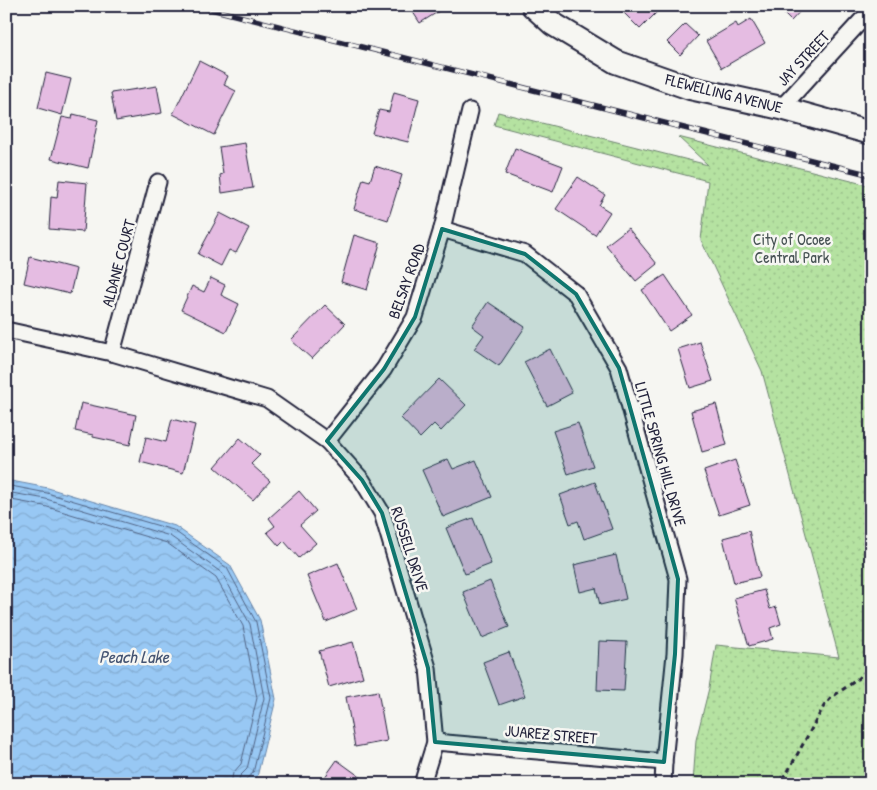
<svg xmlns="http://www.w3.org/2000/svg" width="877" height="790" font-family="'Patrick Hand',sans-serif">
	<defs>
		<pattern id="park-dots" width="8" height="8" patternUnits="userSpaceOnUse" patternTransform="scale(1.25)"><rect width="8" height="8" fill="#b5e2a1"/><path d="M2 2h.1M6 6h.1" fill="none" stroke="#9bc28c" stroke-width="1.8" stroke-linecap="round"/></pattern>
		<pattern id="water-waves" width="16" height="10" patternUnits="userSpaceOnUse" patternTransform="scale(1.25)"><rect width="16" height="10" fill="#98c8f4"/><path d="M0 5q4-4 8 0t8 0" fill="none" stroke="#83acd2"/></pattern>
	</defs>
	<rect width="100%" height="100%" fill="#f6f6f2"/>
	<filter id="ink" filterUnits="userSpaceOnUse"><feTurbulence type="fractalNoise" baseFrequency=".02" numOctaves="2"/><feDisplacementMap in="SourceGraphic" scale="10" xChannelSelector="R" yChannelSelector="G"/><feConvolveMatrix kernelMatrix="1 2 1 2 8 2 1 2 1" color-interpolation-filters="sRGB"/></filter>
	<g filter="url(#ink)">
		<polygon fill="url(#park-dots)" stroke="#6c826e" points="498,112 708,165 678,137 871,186 871,784 693,784 696,740 709,688 716,645 839,657 762,371 701,240 708,181 494,125"/>
		<polygon fill="url(#water-waves)" stroke="#6986aa" points="6,480 48,488 175,526 230,565 260,620 276,699 257,777 246,784 6,784"/>
		<g fill="none" stroke-linecap="round" stroke-linejoin="round">
			<g stroke="#516485" stroke-width="1">
				<polyline points="6,485 47,493 173,530 227,568 256,622 271,698 253,773 246,779 244,784"/>
				<polyline points="6,492 46,499 170,536 222,573 250,624 264,698 247,769 240,776 238,784"/>
				<polyline points="6,499 44,506 167,543 216,578 243,626 257,698 241,764 233,773 231,784"/>
			</g>
		</g>
		<g fill="#e5bce2" stroke="#22223b">
			<polygon points="409,6 443,6 444,8 420,23"/>
			<polygon points="617,6 663,6 640,29"/>
			<polygon points="776,6 805,6 791,21"/>
			<polygon points="751,19 765,43 722,68 706,41 736,23 738,27"/>
			<polygon points="685,24 698,36 680,55 667,42"/>
			<polygon points="199,61 228,76 224,85 236,91 214,135 173,114"/>
			<polygon points="46,73 71,79 62,115 38,108"/>
			<polygon points="157,86 162,113 116,121 111,93"/>
			<polygon points="394,92 419,99 408,142 372,133 379,110 389,112"/>
			<polygon points="73,114 98,120 88,168 51,159 62,117 72,119"/>
			<polygon points="245,143 253,188 222,193 220,175 223,174 219,147"/>
			<polygon points="515,148 563,166 553,192 505,174"/>
			<polygon points="375,166 402,175 388,220 354,209 363,179 370,181"/>
			<polygon points="578,177 605,195 599,205 610,212 595,235 556,209"/>
			<polygon points="59,180 87,183 83,232 49,229 51,197 57,198"/>
			<polygon points="220,213 249,228 236,253 229,250 221,266 198,254"/>
			<polygon points="628,228 657,264 636,281 606,245"/>
			<polygon points="354,235 380,243 367,290 341,282"/>
			<polygon points="30,257 76,269 70,294 24,283"/>
			<polygon points="665,275 692,315 669,331 642,290"/>
			<polygon points="211,278 225,285 221,295 239,304 226,332 181,310 192,286 204,292"/>
			<polygon points="488,302 525,327 499,366 474,349 484,335 472,326"/>
			<polygon points="325,305 345,324 312,359 291,340"/>
			<polygon points="700,342 713,381 690,388 678,349"/>
			<polygon points="550,349 572,393 547,406 524,362"/>
			<polygon points="439,379 466,405 441,431 434,424 420,438 401,418"/>
			<polygon points="81,403 136,415 130,445 93,437 93,435 75,431"/>
			<polygon points="716,404 727,445 702,452 691,411"/>
			<polygon points="172,419 195,425 183,473 140,462 146,437 166,442"/>
			<polygon points="578,423 593,466 568,474 553,431"/>
			<polygon points="240,438 260,455 251,464 270,481 253,500 215,467"/>
			<polygon points="448,459 453,469 476,460 492,497 443,517 422,470"/>
			<polygon points="735,460 750,505 719,515 704,471"/>
			<polygon points="595,482 612,529 584,539 578,521 570,524 560,495"/>
			<polygon points="299,491 316,511 300,525 316,543 299,558 284,541 279,546 267,532 275,526 269,518"/>
			<polygon points="473,518 491,564 465,574 446,528"/>
			<polygon points="749,531 760,577 734,583 723,538"/>
			<polygon points="616,555 626,599 600,605 596,588 580,592 574,565"/>
			<polygon points="338,563 357,609 326,622 307,576"/>
			<polygon points="490,581 509,627 482,638 463,592"/>
			<polygon points="764,590 770,609 776,607 781,624 770,628 773,639 749,646 734,598"/>
			<polygon points="599,641 627,642 624,691 597,690"/>
			<polygon points="353,642 363,677 329,687 319,651"/>
			<polygon points="509,652 525,696 499,705 483,662"/>
			<polygon points="378,691 387,741 355,747 346,697"/>
			<polygon points="337,760 370,784 320,784"/>
		</g>
		<g fill="none" stroke-linecap="round" stroke-linejoin="round">
			<defs>
				<g id="street">
					<polyline points="781,108 871,10"/>
					<polyline points="442,229 525,254 576,294 619,368 678,579 675,654 664,762 663,784"/>
					<polyline points="6,330 112,353 267,399 327,441 362,480 382,513 428,668 435,742 422,784"/>
					<polyline points="112,353 158,182"/>
					<polyline points="327,441 384,369 415,317 442,229 470,111"/>
					<polyline points="435,742 664,762"/>
				</g>
				<polyline id="secondary" points="533,6 553,24 616,62 690,88 781,108 871,133"/>
			</defs>
			<use href="#street" stroke="#22223b" stroke-width="19"/>
			<use href="#secondary" stroke="#22223b" stroke-width="26"/>
			<g stroke="#22223b" stroke-width="3" stroke-dasharray="5 4" stroke-linecap="butt">
				<polyline points="679,782 692,784"/>
				<polyline points="775,784 787,773 824,706 832,697 855,681 871,666"/>
			</g>
			<use href="#street" stroke="#f6f6f2" stroke-width="15"/>
			<use href="#secondary" stroke="#f6f6f2" stroke-width="22"/>
			<defs>
				<polyline id="rail" points="199,6 871,175"/>
			</defs>
			<use href="#rail" stroke="#22223b" stroke-width="5.5"/>
			<use href="#rail" stroke="#f6f6f2" stroke-width="4" stroke-dasharray="11" stroke-linecap="butt"/>
		</g>
	</g>
	<path fill="#0f766e" fill-opacity="0.2" stroke="#0f766e" stroke-width="4" stroke-linejoin="round" d="M442 229 525 254 576 294 619 368 678 579 675 654 664 762 435 742 428 668 382 513 362 480 327 441 384 369 415 317Z"/>
	<g text-anchor="middle" dominant-baseline="central" stroke-width="5" stroke-linejoin="round" paint-order="stroke">
		<g font-size="16" fill="#22223b" stroke="#f6f6f2">
			<text transform="translate(803 58) rotate(-47)">JAY STREET</text>
			<text transform="translate(724 93) rotate(14)">FLEWELLING AVENUE</text>
			<text transform="translate(118 263) rotate(-75)">ALDANE COURT</text>
			<text transform="translate(406 281) rotate(-70)">BELSAY ROAD</text>
			<text transform="translate(661 454) rotate(74)">LITTLE SPRING HILL DRIVE</text>
			<text transform="translate(410 549) rotate(72)">RUSSELL DRIVE</text>
			<text transform="translate(551 734) rotate(5)">JUAREZ STREET</text>
		</g>
		<g font-size="16" fill="#475254" stroke="#f6f6f2">
			<text x="792" y="239">City of Ocoee<tspan x="792" dy="18">Central Park</tspan></text>
		</g>
		<g font-size="18" font-style="italic" fill="#455472" stroke="#f6f6f2">
			<text x="134" y="656">Peach Lake</text>
		</g>
	</g>
	<rect width="877" height="790" fill="none" stroke="#f6f6f2" stroke-width="25"/>
	<rect x="12" y="12" width="852" height="765" fill="none" stroke="#22223b" stroke-width="2" filter="url(#ink)"/>
</svg>
